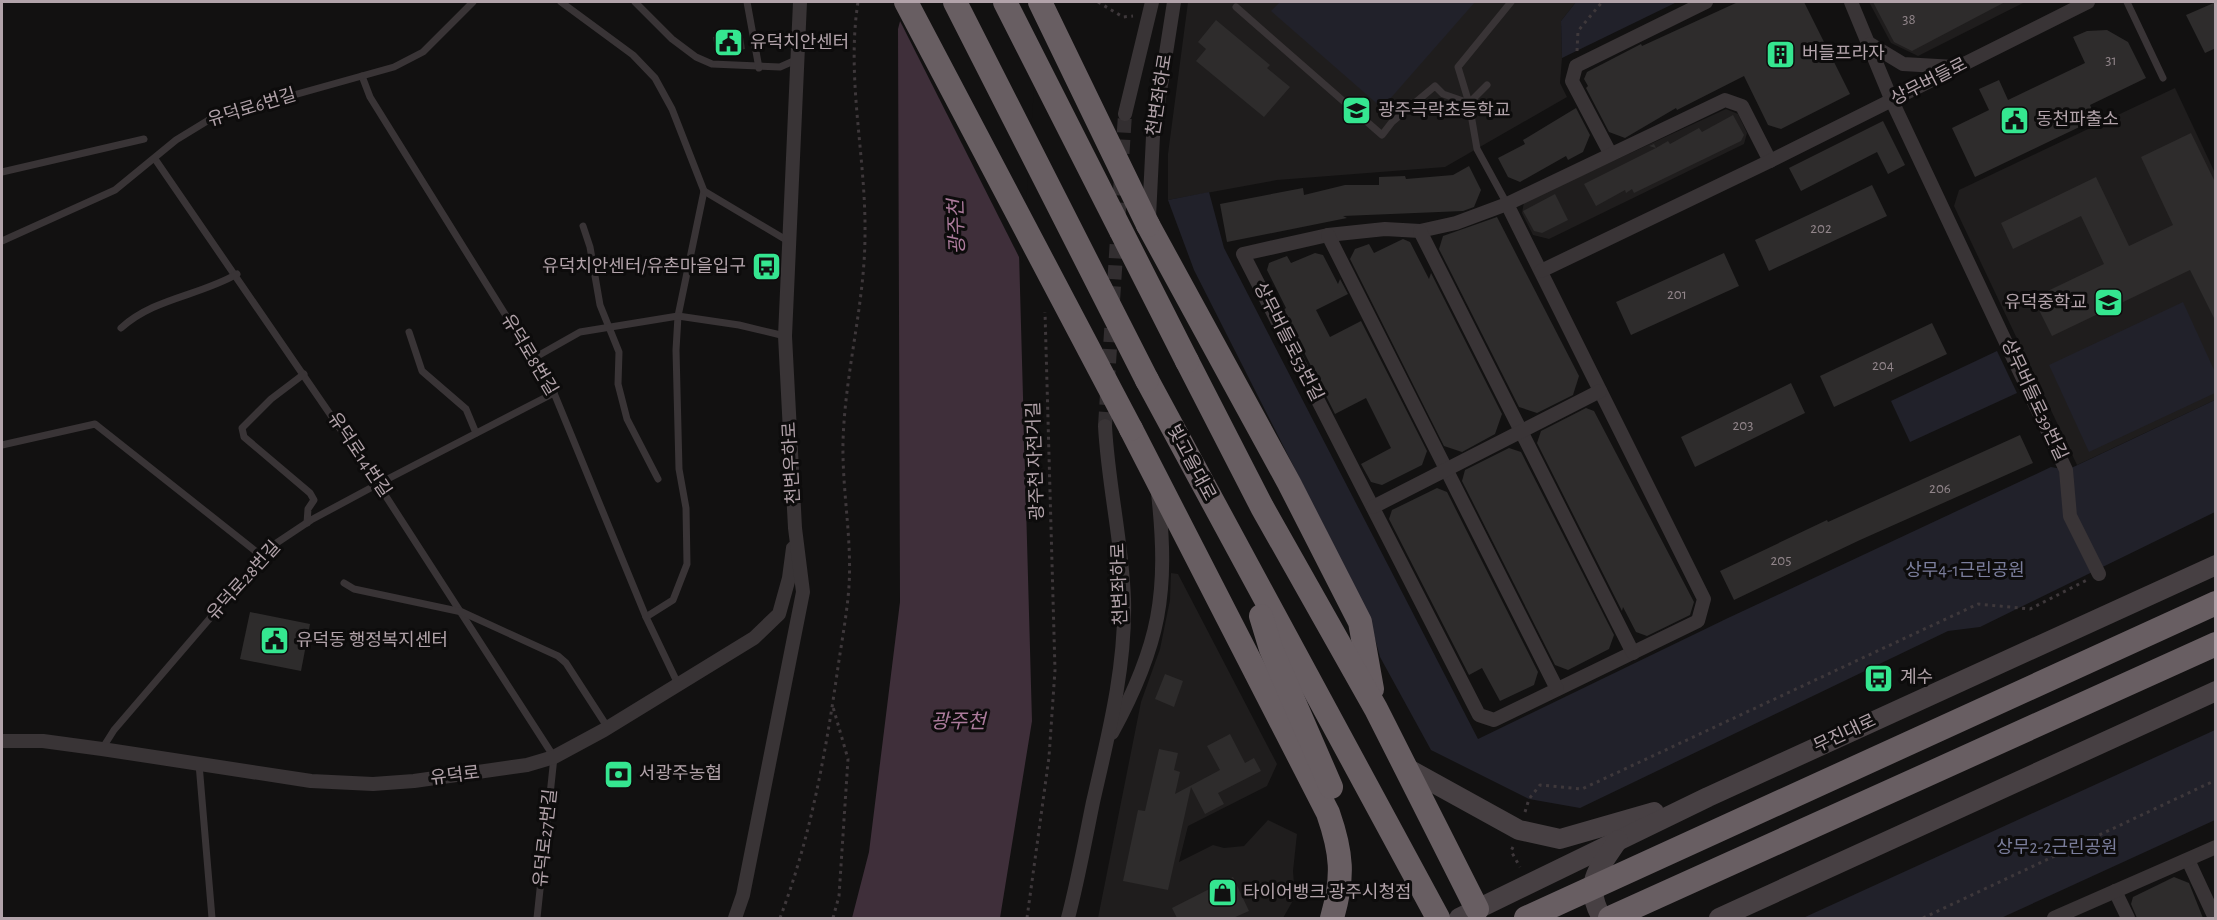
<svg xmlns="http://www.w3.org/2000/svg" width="2217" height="920" font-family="'Alegreya Sans','Noto Sans KR',sans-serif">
	<rect width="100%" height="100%" fill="#121111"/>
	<g fill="#1f1d1d">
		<polygon points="1188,2 1576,2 1561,21 1562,58 1560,83 1567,97 1445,167 1277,180 1168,200 1168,154"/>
		<polygon points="1869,2 2025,2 1918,56 1891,43"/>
		<polygon points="2175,88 2215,173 2215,400 2077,465 1954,206 1959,190"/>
		<polygon points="1726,109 1738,114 1747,133 1744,144 1549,239 1533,235 1522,213 1524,202"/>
		<polygon points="1171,573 1178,574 1277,764 1267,786 1188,826 1179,862 1213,845 1224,848 1244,846 1268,820 1297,834 1293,871 1295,897 1283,918 1098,918 1141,702 1160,649 1170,600"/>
	</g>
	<g fill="#21212a">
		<polygon points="1280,2 1475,2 1382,108 1271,11"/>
		<polygon points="1576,2 1677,2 1562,58 1561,21"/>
		<polygon points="1209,192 1224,248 1478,739 1728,618 2051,467 2067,470 2215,400 2215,512 1980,627 1948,631 1580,808 1529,799 1431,750 1380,657 1368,613 1194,270 1168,200"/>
		<polygon points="2183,302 2215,372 2215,393 2089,452 2049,365"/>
		<polygon points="1997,351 2017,393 1910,442 1891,401"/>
		<polygon points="2215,730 2215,820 2001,918 1803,918"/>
	</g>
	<polygon fill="#3f2f3a" points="905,2 1019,253 1032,721 1000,918 852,918 869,852 900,602 898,29"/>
	<polygon fill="#121111" points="902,2 1040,2 1022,263 898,17"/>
	<g fill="#2e2c2c">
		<polygon points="1738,2 1804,2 1850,94 1781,129 1768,125 1744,76 1677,110 1676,108 1625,138 1609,132 1586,88 1588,86 1584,79 1587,72 1641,44 1642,46"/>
		<polygon points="1873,2 2005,2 1912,51 1894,42"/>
		<polygon points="2216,2 2216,48 2205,53 2186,15"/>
		<polygon points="1216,20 1270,65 1267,68 1290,87 1264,117 1196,61 1206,49 1198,42"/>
		<polygon points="2107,30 2128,42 2146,78 2090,105 2096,119 1975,177 1952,128 1989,110 1979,89 1999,80 2008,100 2085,63 2073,37 2087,31"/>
		<polygon points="742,32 745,49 716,54 713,37"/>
		<polygon points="1576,108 1590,135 1583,152 1568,160 1566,156 1520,182 1508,177 1498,158 1525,144 1523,140"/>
		<polygon points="1733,115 1744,135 1741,141 1634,193 1632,189 1626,193 1625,190 1596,206 1584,184 1656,148 1649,146 1654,144 1656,148 1668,141 1670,144 1699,128 1702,132"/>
		<polygon points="1883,121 1905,165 1888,174 1877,152 1801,191 1789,168"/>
		<polygon points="2191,133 2216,184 2216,322 2190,270 2052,336 2033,298 2104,264 2081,216 2013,249 2001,223 2096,177 2129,246 2173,225 2141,157"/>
		<polygon points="1469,166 1481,190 1474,207 1463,211 1343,216 1347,218 1227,242 1220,204 1303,188 1304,195 1345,185 1379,185 1379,177 1405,176 1406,179 1453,175"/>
		<polygon points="1872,185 1887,216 1769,271 1755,240"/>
		<polygon points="1555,194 1568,220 1542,233 1534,231 1523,211"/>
		<polygon points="1497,217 1579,376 1573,395 1537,413 1519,407 1439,249 1443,236"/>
		<polygon points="1403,239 1410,242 1429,279 1431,273 1502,414 1495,434 1462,452 1444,446 1350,259 1355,249 1369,244 1374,253"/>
		<polygon points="1315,253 1323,255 1338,284 1340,279 1348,294 1316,310 1330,337 1361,321 1427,451 1422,465 1382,485 1371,482 1361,464 1391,448 1366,398 1335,414 1283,310 1286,308 1267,270 1269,263 1287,256 1291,263"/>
		<polygon points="1724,253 1739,286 1631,335 1616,302"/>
		<polygon points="1932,323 1947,354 1834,407 1820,376"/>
		<polygon points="1791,383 1805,413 1695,467 1681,437"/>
		<polygon points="1586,408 1594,411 1694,602 1690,615 1647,636 1636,632 1623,607 1622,611 1537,443 1541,431"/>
		<polygon points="2020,435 2033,463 1860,540 1734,600 1720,571 1827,520 1828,522"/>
		<polygon points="1509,448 1521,452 1614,635 1609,649 1568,670 1555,665 1462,481 1465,470"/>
		<polygon points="1437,488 1447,492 1538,672 1534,685 1500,701 1482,668 1469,675 1389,519 1392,510"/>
		<polygon points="250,612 310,624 301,671 240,659"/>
		<polygon points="1165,674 1183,681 1174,707 1155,699"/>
		<polygon points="1230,734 1245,763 1254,758 1261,771 1218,793 1224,804 1205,814 1191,787 1168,890 1123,881 1138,810 1145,811 1159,749 1178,753 1174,770 1180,772 1175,794 1220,770 1207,746"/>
		<polygon points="1233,877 1249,911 1233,918 1177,918 1172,908"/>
		<polygon points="2174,877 2189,883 2203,918 2137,918 2131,904 2133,897"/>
	</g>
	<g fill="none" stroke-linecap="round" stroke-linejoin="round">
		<polyline stroke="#322e30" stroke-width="14" stroke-dasharray="14 7" stroke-linecap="butt" points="1105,426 1125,114"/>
		<g stroke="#3e383b" stroke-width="3" stroke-dasharray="3 4.5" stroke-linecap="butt">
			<polyline points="1098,2 1123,17 1133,16"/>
			<polyline points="1577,51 1578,31 1602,2"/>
			<polyline points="1525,812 1529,799 1540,785 1582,789 1978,604 2030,609 2087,580"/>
			<polyline points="1513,847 1511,851 1520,867"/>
			<path d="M780 918C810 839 825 757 837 674 841 645 847 615 849 586 852 538 842 490 843 442 845 371 865 304 865 234 866 156 846 79 858 2"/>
			<polyline points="833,918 839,896 848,759 833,707"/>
			<polyline points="1027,918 1049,757 1055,670 1045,312"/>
			<polyline points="1923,918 2216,780"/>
		</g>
		<g stroke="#393436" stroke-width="7">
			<polyline points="561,2 633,55 655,78 672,109 704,191 678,316 676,350 679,469 686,508 687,564 673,600 646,617"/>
			<polyline points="635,2 672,39 696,57 712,64 780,67 798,59"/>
			<polyline points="747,2 759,68"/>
			<polyline points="2127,2 2163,78"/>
			<polyline points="1236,7 1382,135 1392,122 1435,86 1443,94 1469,103 1477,149 1507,204"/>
			<polyline points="362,76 370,97 554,393 646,617 678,684"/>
			<polyline points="1487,85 1469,103 1458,67 1511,2"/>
			<polyline points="155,159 378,484 554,757 537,918"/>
			<polyline points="2,172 144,139"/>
			<polyline points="704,191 788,241"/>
			<polyline points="583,226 590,247 600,305 619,352 618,384 627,419 658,479"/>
			<polyline points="2,241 115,190 176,140 212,118 394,67 423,52 473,2"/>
			<path d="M121 328C154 298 199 296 237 274"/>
			<polyline points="409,332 422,371 466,409 476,433"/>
			<polyline points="534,358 580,332 678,316 739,325 785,336"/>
			<polyline points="304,374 271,399 242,428 244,437 310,493 314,500 308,509 307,523"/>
			<polyline points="2,445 95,424 263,557"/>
			<polyline points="344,583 354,589 462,612 558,656 566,663 608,728"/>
			<polyline points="102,749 114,730 272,546 311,520 378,484 554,393"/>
			<polyline points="199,764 212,918"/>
		</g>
		<g stroke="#393436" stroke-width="14">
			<polyline points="1851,2 1892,101 2066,470 2070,516 2099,574"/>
			<polyline points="1870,44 1903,64 1955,67"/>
			<polyline points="1125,114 1152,2"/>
			<polyline points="1610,153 1572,81 1576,66 1706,2"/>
			<polyline points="1507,204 1704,599 1698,621 1494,720 1479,715 1243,254 1328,235 1385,229 1420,231 1456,223 1507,204 1725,100 1742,106 1770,161"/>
			<polyline points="1149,217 1153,136 1174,2"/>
			<polyline points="1420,231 1633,653"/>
			<polyline points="1328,235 1557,689"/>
			<polyline points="1541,271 1770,161 2088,2"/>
			<polyline points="1373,507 1600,391"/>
			<path d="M1112 733C1160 645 1169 593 1158 493"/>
			<polyline points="2,741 43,741 102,749 311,781 373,784 414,781 527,765 554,757 604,730 754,638 779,614 789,578 793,548"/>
			<polyline points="2188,860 2215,918"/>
			<polyline points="2115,891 2128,918"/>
			<polyline points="735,918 743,895 803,592 795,528 785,336 800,2"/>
			<path d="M1068 918C1078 880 1085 841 1093 802 1108 736 1126 667 1124 599 1122 541 1108 484 1105 426"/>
			<polyline points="2054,918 2216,847"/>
		</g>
		<g stroke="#474043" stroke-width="20">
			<polyline points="1403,766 1519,830 1560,839 1654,812"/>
			<polyline points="1459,918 1708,797 2216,565"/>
			<path d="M1602 918C1582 883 1599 869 1618 840"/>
			<polyline points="1719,918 2216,691"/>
		</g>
		<g stroke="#685e62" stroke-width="24">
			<polyline points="1148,225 1289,483 1360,622 1372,689"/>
			<polyline points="1187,361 1262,507 1376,709 1477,909"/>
			<polyline points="1147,380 1438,918"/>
			<path d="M1131 429 1328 813C1342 853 1344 877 1332 918"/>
			<polyline points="1261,616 1271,649 1331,787"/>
			<polyline points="1610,918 2216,644"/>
		</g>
		<g stroke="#685e62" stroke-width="24">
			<polyline points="906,2 1131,429"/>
			<polyline points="955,2 1147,380"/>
			<polyline points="1005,2 1187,361"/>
			<polyline points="1040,2 1148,225"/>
			<polyline points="1526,918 2216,603"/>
		</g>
	</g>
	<defs>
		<symbol id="civic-square" viewBox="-11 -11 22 22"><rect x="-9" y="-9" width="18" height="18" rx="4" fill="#35e690" stroke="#0d0c0c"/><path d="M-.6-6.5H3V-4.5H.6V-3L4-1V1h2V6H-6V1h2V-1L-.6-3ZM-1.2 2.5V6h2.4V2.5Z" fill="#111"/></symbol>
		<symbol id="building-square" viewBox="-11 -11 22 22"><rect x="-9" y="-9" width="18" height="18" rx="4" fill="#35e690" stroke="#0d0c0c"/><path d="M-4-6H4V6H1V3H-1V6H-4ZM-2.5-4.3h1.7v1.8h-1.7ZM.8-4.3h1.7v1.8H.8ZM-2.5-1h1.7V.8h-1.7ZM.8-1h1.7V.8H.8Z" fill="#111"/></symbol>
		<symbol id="school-square" viewBox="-11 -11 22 22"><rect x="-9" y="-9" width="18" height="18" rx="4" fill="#35e690" stroke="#0d0c0c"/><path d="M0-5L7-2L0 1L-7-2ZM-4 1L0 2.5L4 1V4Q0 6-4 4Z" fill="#111"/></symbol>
		<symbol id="bus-square" viewBox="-11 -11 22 22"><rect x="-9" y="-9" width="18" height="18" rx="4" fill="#35e690" stroke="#0d0c0c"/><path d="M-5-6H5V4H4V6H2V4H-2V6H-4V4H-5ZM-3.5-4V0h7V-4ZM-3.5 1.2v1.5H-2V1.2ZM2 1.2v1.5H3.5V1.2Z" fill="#111"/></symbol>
		<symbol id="bank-square" viewBox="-11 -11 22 22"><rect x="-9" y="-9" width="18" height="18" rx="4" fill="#35e690" stroke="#0d0c0c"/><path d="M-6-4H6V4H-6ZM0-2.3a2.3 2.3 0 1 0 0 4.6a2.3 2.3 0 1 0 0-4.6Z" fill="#111"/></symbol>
		<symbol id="shop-square" viewBox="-11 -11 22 22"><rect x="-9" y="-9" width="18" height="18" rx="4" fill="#35e690" stroke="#0d0c0c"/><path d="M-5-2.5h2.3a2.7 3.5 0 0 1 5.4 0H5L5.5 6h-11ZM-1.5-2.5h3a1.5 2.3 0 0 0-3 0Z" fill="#111"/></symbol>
	</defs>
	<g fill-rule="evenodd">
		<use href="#civic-square" x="712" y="26" width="33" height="33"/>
		<use href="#building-square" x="1764" y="38" width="33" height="33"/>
		<use href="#school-square" x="1340" y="94" width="33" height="33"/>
		<use href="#civic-square" x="1998" y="104" width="33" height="33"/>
		<use href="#bus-square" x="750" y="250" width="33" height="33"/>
		<use href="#school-square" x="2092" y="286" width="33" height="33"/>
		<use href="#civic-square" x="258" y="624" width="33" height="33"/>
		<use href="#bus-square" x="1862" y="662" width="33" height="33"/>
		<use href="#bank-square" x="602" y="758" width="33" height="33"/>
		<use href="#shop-square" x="1206" y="876" width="33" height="33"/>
	</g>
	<g text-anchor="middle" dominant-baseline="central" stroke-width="6" stroke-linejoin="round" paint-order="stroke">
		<g font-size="15" fill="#91858a">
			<text x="1909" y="19">38</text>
			<text x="2111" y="60">31</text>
			<text x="1821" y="228">202</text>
			<text x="1677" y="294">201</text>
			<text x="1883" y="365">204</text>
			<text x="1743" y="425">203</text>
			<text x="1940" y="488">206</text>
			<text x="1781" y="560">205</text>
		</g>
		<g font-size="18" fill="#b2a3aa" stroke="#0d0c0c" text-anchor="start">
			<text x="750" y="43">유덕치안센터</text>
			<text x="1802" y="54">버들프라자</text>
			<text x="1378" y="111">광주극락초등학교</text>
			<text x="2036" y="120">동천파출소</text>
			<text x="746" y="267" text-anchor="end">유덕치안센터/유촌마을입구</text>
			<text x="2087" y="303" text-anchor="end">유덕중학교</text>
			<text x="296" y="641">유덕동 행정복지센터</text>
			<text x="1900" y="678">계수</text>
			<text x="639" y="774">서광주농협</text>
			<text x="1243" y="893">타이어뱅크 광주시청점</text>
		</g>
		<g font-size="18" fill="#b2a3aa" stroke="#0d0c0c">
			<text transform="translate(1929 82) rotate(-27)">상무버들로</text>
			<text transform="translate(1160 95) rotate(-81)">천변좌하로</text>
			<text transform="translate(252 108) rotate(-17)">유덕로6번길</text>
			<text transform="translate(1288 342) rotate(63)">상무버들로53번길</text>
			<text transform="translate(529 355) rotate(59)">유덕로8번길</text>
			<text transform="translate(2034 400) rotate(65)">상무버들로39번길</text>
			<text transform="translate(359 455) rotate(56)">유덕로14번길</text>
			<text transform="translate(1036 461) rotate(-92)">광주천 자전거길</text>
			<text transform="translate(792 463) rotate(-93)">천변우하로</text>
			<text transform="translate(1191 463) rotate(62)">빛고을대로</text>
			<text transform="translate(244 581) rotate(-48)">유덕로28번길</text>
			<text transform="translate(1120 584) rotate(-92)">천변좌하로</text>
			<text transform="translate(1845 734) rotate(-25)">무진대로</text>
			<text transform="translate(455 776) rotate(-7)">유덕로</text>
			<text transform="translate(546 838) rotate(-84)">유덕로27번길</text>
		</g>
		<g font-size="18" fill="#7b7e9c" stroke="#0d0c0c">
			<text x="1965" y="571">상무4-1근린공원</text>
			<text x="2057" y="848">상무2-2근린공원</text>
		</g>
		<g font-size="20" font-style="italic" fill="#ac7b9c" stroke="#0d0c0c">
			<text transform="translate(957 227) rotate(-92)">광주천</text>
			<text x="958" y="722">광주천</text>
		</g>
	</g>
	<rect width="2217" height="920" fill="none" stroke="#b2a3aa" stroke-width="6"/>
</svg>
